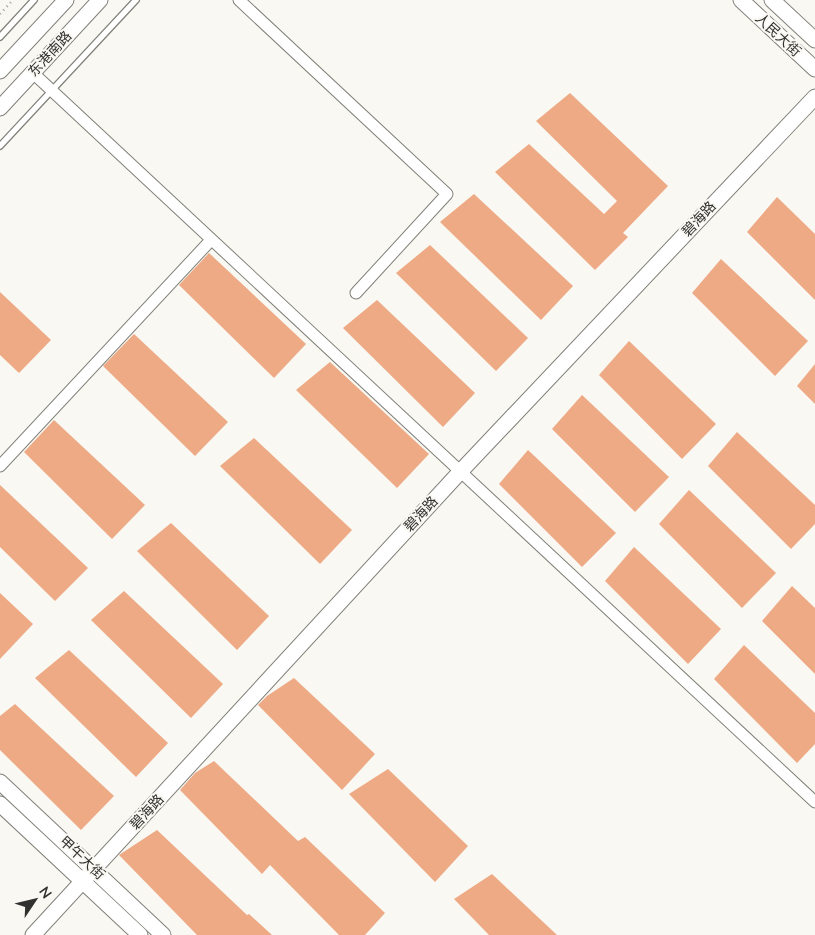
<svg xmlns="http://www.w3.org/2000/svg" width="815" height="935" font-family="'Nunito Sans','Noto Sans SC',sans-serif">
	<rect width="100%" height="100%" fill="#f9f8f2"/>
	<g fill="#eeaa85">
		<polygon points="570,93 668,186 623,233 628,237 595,270 495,172 529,144 604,214 617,201 536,121"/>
		<polygon points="474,194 573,286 541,320 440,222"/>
		<polygon points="777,197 815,234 815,300 747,232"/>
		<polygon points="430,245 528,338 496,371 396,273"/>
		<polygon points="209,253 306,344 274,378 179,285"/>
		<polygon points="721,259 808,341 775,376 692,293"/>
		<polygon points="0,292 51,340 19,373 0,355"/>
		<polygon points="377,300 475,393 443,427 343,328"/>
		<polygon points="134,334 228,422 195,456 103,366"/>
		<polygon points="629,341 716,424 682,459 599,375"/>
		<polygon points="330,362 429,454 397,488 296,390"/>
		<polygon points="815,364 815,404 797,386"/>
		<polygon points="582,395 669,477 635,512 552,429"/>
		<polygon points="54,420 145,505 112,539 24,452"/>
		<polygon points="737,432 815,505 815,524 791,549 708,466"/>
		<polygon points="254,438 352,530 320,564 220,466"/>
		<polygon points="528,450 616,533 582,567 499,484"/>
		<polygon points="0,485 88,568 55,601 0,547"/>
		<polygon points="689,490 776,573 742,608 659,524"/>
		<polygon points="171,523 269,616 237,650 137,551"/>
		<polygon points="634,547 721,629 688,664 605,581"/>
		<polygon points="792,586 815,608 815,674 762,621"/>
		<polygon points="124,591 223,684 191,718 91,620"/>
		<polygon points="0,593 33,624 0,659"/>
		<polygon points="744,645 815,713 815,744 797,763 714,679"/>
		<polygon points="69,650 168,743 136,777 35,678"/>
		<polygon points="294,678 375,754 342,790 258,705 267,696"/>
		<polygon points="15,704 114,796 81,830 0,750 0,716"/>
		<polygon points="214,761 298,841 305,837 385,913 365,935 339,935 270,865 262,874 180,790 195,773"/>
		<polygon points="388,769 468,846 435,882 349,794"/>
		<polygon points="157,830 247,915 249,914 272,935 197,935 119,855"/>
		<polygon points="492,874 557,935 489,935 454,899"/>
	</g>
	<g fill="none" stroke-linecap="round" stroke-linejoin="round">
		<defs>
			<g id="lane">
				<polyline points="0,37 34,0"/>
				<polyline points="0,146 136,0"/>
			</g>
			<g id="street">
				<polyline points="239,0 447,194 356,293"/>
				<polyline points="33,73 815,802"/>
				<polyline points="0,466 211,240"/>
			</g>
			<g id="secondary">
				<polyline points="741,0 815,69"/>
				<polyline points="772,0 815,40"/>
				<polyline points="0,71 66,0"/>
				<polyline points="0,108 100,0"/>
				<polyline points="0,782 163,935"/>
				<polyline points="0,804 140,935"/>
				<polyline points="33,935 460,472 815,97"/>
			</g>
		</defs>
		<use href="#lane" stroke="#81807a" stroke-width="8"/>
		<use href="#street" stroke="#81807a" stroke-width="13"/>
		<use href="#secondary" stroke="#81807a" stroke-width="17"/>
		<polyline stroke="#9b9b97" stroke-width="2.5" stroke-dasharray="1 4" stroke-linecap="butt" points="0,14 13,0"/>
		<use href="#lane" stroke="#fff" stroke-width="5.5"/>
		<use href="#street" stroke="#fff" stroke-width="11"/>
		<use href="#secondary" stroke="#fff" stroke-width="15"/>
	</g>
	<g text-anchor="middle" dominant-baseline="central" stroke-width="4" stroke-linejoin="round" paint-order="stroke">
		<g font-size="14" fill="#31312f" stroke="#f9f8f2">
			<text transform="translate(778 35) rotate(43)">人民大街</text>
			<text transform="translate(50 54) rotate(-47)">东港南路</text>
			<text transform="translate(699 219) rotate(-47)">碧海路</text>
			<text transform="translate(421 514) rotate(-47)">碧海路</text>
			<text transform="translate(147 812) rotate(-47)">碧海路</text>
			<text transform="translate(82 858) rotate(43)">甲午大街</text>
		</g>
	</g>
	<g transform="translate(35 900) rotate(55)" stroke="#f9f8f2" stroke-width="4" paint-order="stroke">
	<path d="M0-4L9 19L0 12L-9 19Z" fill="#31312f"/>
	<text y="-8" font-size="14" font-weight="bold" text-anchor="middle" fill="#31312f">N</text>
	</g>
</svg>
